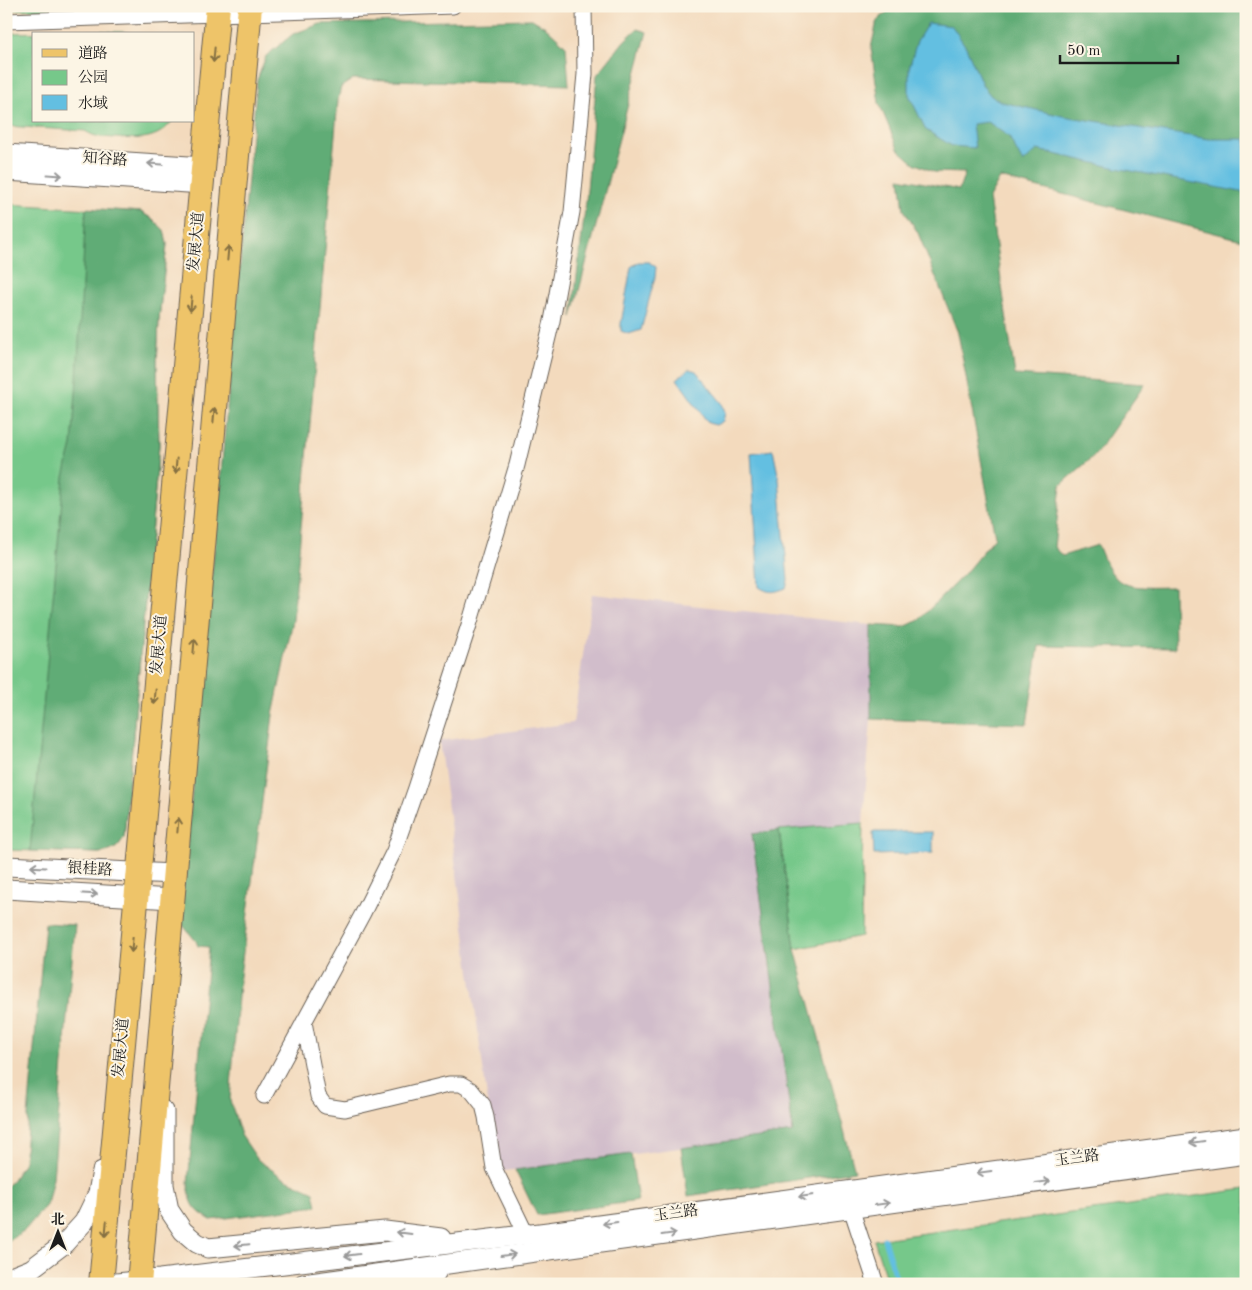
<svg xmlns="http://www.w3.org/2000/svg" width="1252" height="1290" font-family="'Old Standard TT','Noto Serif SC',serif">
	<rect width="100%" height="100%" fill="#fcf5e5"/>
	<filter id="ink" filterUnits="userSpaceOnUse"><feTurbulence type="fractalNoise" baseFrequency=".02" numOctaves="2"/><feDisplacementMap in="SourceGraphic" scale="10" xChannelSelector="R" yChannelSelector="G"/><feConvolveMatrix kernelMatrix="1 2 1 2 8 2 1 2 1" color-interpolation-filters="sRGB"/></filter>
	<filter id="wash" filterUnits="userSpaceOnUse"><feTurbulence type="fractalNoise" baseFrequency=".0096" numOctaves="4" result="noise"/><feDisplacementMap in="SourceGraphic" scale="20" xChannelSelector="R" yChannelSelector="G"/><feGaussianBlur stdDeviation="1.12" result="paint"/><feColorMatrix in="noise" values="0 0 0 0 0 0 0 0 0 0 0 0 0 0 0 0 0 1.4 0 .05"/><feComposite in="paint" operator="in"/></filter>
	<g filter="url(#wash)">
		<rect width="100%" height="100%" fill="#f3dabd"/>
		<polygon fill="#d1bdcb" points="592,594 871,625 871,719 863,823 779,830 752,834 793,1133 497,1172 439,741 573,723"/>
		<g fill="#76c88a" stroke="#497253">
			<polygon points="6,6 108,6 108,8 6,10"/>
			<path d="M102 31 123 32 132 34H34V121H172C158 141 137 139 115 138 103 137 96 138 85 131L6 126V33Z"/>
			<path d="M6 204 141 212 154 220 164 230 167 244 159 319 157 365 159 445 124 837C117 849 113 851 99 853L6 850Z"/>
			<polygon points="863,823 861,936 795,949 779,830"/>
			<polygon points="1246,1189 1246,1284 888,1284 874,1240"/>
		</g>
		<g fill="#60ac76" stroke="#3e6449">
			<path d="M903 6H1246V241L1000 178 989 198 1015 375 1145 384 1096 454 1061 485 1054 547 1062 556 1098 545C1103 557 1107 569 1117 579 1128 590 1159 587 1174 587L1175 648 1039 646 1027 724 871 719V625L904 627 919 620 965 573 995 537 958 333 918 233 904 210 900 178 959 190 965 173 934 172 914 163 898 149 879 103 871 48 877 21 889 10Z"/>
			<path d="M532 19 547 28 566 46 569 85 353 79 341 87 338 100 293 620 273 715 239 984 230 1100 241 1135 258 1160 282 1177 314 1192 317 1206 211 1220C192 1209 191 1204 188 1183L209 947 198 946 196 941 180 922 257 80 266 56 293 34 320 24Z"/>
			<polygon points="637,29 647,32 572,317 586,201 597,75 624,41"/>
			<path d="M86 208 141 212 154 220 164 230 167 244 159 319 157 365 159 445 124 837C117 849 113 851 99 853L30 851 64 477 72 445 77 380Z"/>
			<polygon points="779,830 795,949 855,1171 688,1196 681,1148 793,1132 752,834"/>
			<polygon points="45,923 75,925 53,1178 47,1204 25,1230 6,1242 6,1186 12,1181 24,1162"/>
			<polygon points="631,1154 638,1201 537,1215 515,1170"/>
		</g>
		<g fill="#63bfe1" stroke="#406e7e">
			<polygon points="928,23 952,26 966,47 983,86 991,96 1002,102 1063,116 1209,139 1246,139 1246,193 1121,169 1037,150 1023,163 1009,137 988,122 972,124 975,148 952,146 926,130 909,95 909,68 917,41"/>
			<polygon points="638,262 649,262 656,267 655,277 641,330 629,334 621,331 621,324 631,267"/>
			<polygon points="689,369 696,371 722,403 725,413 723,421 716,425 708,423 677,379"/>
			<path d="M773 450 779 479 788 580 786 588C775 592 770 594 759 587L751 453Z"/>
			<polygon points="873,832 933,832 933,853 874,855"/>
		</g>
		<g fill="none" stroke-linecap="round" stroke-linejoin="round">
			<polyline stroke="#63bfe1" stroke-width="5" points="884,1239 898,1284"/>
		</g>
	</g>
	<g filter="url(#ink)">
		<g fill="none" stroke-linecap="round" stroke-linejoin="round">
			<defs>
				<g id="minor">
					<path d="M6 21C155 17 304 11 453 6"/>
					<polyline points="304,1022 318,1096 325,1106 345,1109 449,1084 461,1084 471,1090 483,1105 486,1117 494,1168 526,1234"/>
					<polyline points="264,1096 363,913 394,851 416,788 469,625 517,465 552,321 572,212 585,74 584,6"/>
					<polyline points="848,1199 876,1284"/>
				</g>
				<g id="tertiary">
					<polyline points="6,154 204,167"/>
					<polyline points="6,171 203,184"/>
					<polyline points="6,866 174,874"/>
					<polyline points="6,889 172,899"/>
					<polyline points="164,1111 164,1185 169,1210 183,1231 197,1243 208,1248 385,1231 441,1238"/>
					<polyline points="6,1279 31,1269 64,1244 84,1222 98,1193 102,1171"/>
					<polyline points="105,1284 160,1279 548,1232 1246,1136"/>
					<polyline points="303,1284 1246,1154"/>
					<polyline points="406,1284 436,1273"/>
				</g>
				<g id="primary">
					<polyline points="101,1284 218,6"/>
					<polyline points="139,1284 250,6"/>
				</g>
			</defs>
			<use href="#minor" stroke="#675e54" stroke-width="17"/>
			<use href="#tertiary" stroke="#675e54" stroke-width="21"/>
			<use href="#primary" stroke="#675e54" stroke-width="26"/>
			<use href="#minor" stroke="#fff" stroke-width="15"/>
			<use href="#tertiary" stroke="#fff" stroke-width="19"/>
			<use href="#primary" stroke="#eec469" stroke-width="24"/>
		</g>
		<defs><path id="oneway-shaft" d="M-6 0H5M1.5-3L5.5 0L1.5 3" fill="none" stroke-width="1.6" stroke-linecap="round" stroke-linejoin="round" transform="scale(1.25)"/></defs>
		<g stroke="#857042">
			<use href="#oneway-shaft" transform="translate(214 55) rotate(95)"/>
			<use href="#oneway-shaft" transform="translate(228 253) rotate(-85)"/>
			<use href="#oneway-shaft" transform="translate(191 304) rotate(95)"/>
			<use href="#oneway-shaft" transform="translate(214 415) rotate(-85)"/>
			<use href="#oneway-shaft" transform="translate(176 466) rotate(95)"/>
			<use href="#oneway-shaft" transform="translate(194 646) rotate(-85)"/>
			<use href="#oneway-shaft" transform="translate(155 697) rotate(95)"/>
			<use href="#oneway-shaft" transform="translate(178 825) rotate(-85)"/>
			<use href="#oneway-shaft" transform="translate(132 945) rotate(95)"/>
			<use href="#oneway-shaft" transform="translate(106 1229) rotate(95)"/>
		</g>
		<g stroke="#999">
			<use href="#oneway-shaft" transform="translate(155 164) rotate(-176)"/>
			<use href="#oneway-shaft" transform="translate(55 175) rotate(4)"/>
			<use href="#oneway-shaft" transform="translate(38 867) rotate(-177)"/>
			<use href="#oneway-shaft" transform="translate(90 894) rotate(3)"/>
			<use href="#oneway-shaft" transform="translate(1197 1142) rotate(172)"/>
			<use href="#oneway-shaft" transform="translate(984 1172) rotate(172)"/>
			<use href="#oneway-shaft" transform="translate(1043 1182) rotate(-8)"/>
			<use href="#oneway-shaft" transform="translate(806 1196) rotate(172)"/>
			<use href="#oneway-shaft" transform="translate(882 1204) rotate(-8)"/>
			<use href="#oneway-shaft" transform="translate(610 1223) rotate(172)"/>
			<use href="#oneway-shaft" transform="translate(404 1233) rotate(-173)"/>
			<use href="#oneway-shaft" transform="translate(669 1234) rotate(-8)"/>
			<use href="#oneway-shaft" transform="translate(242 1245) rotate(174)"/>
			<use href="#oneway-shaft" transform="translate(352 1255) rotate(173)"/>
			<use href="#oneway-shaft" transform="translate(508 1255) rotate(-8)"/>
		</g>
	</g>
	<g text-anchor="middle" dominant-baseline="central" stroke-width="4" stroke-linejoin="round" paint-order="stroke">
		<g font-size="15" fill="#1c1c1c" stroke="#fcf5e5">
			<text transform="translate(105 160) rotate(4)">知谷路</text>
			<text transform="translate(197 242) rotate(-85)">发展大道</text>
			<text transform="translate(160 645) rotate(-85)">发展大道</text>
			<text transform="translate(90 870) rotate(3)">银桂路</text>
			<text transform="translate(122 1048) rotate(-85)">发展大道</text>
			<text transform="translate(1077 1159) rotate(-8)">玉兰路</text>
			<text transform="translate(676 1214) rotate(-8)">玉兰路</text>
		</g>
	</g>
	<rect width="1252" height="1290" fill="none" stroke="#fcf5e5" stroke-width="25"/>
	<rect x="32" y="32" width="162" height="90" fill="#fcf5e5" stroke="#a29e95"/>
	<rect x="42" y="49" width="25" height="8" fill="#eec469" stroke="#a29e95"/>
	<text x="78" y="58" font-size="15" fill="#1c1c1c">道路</text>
	<rect x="42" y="70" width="25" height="15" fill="#76c88a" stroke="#a29e95"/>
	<text x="78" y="82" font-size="15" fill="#1c1c1c">公园</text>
	<rect x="42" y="95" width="25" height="15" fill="#63bfe1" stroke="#a29e95"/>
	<text x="78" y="108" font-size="15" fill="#1c1c1c">水域</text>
	<g transform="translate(58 1232)" stroke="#fcf5e5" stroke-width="4" paint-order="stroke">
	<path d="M0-4L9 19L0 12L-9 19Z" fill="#1c1c1c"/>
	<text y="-8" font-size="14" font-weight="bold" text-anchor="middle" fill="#1c1c1c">北</text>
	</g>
	<path d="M1060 55v8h118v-8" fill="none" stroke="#1c1c1c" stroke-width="2.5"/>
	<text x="1067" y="55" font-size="15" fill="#1c1c1c" stroke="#fcf5e5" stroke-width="4" paint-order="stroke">50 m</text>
</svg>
